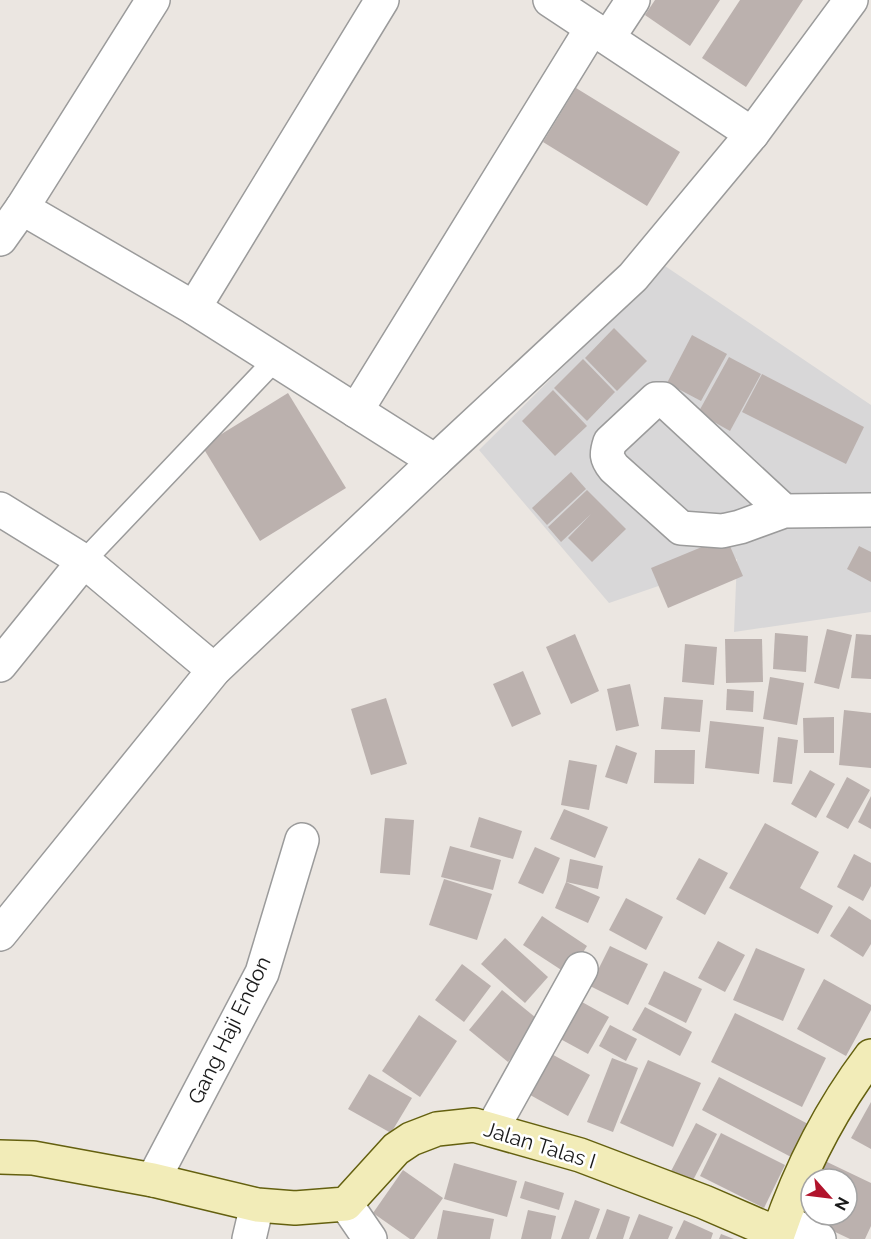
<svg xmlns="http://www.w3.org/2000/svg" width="871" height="1239" font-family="Raleway,sans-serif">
	<rect width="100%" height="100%" fill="#ebe6e1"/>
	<polygon fill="#d8d7d8" points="665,266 871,405 871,612 734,632 737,559 609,603 479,450"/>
	<g fill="#bbb1ae">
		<polygon points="655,0 720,0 690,46 645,15"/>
		<polygon points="740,0 803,0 746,87 702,58"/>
		<polygon points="576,88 680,152 647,206 543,142"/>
		<polygon points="614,328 647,361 617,391 585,358"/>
		<polygon points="692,335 727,354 701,401 667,383"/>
		<polygon points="729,357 761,374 730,431 698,413"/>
		<polygon points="583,359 615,392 587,421 554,388"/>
		<polygon points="762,374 864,427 846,464 742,412"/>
		<polygon points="553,390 587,426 555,456 522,421"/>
		<polygon points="288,393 346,488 260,541 202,446"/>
		<polygon points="571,472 586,489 547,525 532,508"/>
		<polygon points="587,490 626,529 592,562 568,538 591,514 561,542 548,527"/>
		<polygon points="726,537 743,576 668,608 651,568"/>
		<polygon points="859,546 871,552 871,582 847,569"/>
		<polygon points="827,629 852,635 839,689 814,683"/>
		<polygon points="775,633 808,636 806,672 773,669"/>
		<polygon points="575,634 599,691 571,704 546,647"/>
		<polygon points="856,634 871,635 871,679 851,678"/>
		<polygon points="725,639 762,639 763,682 726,683"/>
		<polygon points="685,644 717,647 714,685 682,682"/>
		<polygon points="523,671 541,714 512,727 493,684"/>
		<polygon points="770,677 804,683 797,725 763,719"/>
		<polygon points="630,684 639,726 616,731 607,689"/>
		<polygon points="727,689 754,691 753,712 726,710"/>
		<polygon points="664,697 703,700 700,732 661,729"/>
		<polygon points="386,698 407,764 371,775 351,709"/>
		<polygon points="844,710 871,713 871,768 839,765"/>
		<polygon points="834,717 834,753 804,753 803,718"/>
		<polygon points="710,721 764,727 759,774 705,768"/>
		<polygon points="778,737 798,740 792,784 773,782"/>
		<polygon points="616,745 637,753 627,784 605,777"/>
		<polygon points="655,750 695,750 694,784 654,783"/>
		<polygon points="569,760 597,765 589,810 561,805"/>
		<polygon points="810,770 835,784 816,818 791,804"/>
		<polygon points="847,777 870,790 848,829 826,817"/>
		<polygon points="871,796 871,829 858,822"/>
		<polygon points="564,809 608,827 595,858 550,839"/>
		<polygon points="479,817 522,831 513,859 470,847"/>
		<polygon points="385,818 414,820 410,875 380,873"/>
		<polygon points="765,823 819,852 800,888 833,906 818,934 729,888"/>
		<polygon points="450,846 501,860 493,890 441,877"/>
		<polygon points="535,847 560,858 543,894 518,883"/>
		<polygon points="854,854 871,863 871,886 863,901 837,887"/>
		<polygon points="699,858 728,873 705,915 676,899"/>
		<polygon points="570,859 603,866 598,889 566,882 600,897 588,923 555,908 566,882"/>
		<polygon points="444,879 492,894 477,940 429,925"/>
		<polygon points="626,898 663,917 646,950 609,930"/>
		<polygon points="849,906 871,920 871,944 863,957 830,936"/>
		<polygon points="542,916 587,946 569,975 523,945"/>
		<polygon points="505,938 548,977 525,1003 481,964"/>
		<polygon points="718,941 745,955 725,992 698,978"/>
		<polygon points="610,946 648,964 628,1005 590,986"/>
		<polygon points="756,948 805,969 783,1021 733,1000"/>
		<polygon points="462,964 491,986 464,1022 435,1000"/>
		<polygon points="664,971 702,989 686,1023 648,1004"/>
		<polygon points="824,979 871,1005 871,1010 846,1056 797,1029"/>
		<polygon points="502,990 541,1022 508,1062 469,1030"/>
		<polygon points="573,997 609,1017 588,1054 553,1035"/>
		<polygon points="645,1007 692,1032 680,1056 632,1030"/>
		<polygon points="735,1013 826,1058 802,1107 711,1062"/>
		<polygon points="419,1015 457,1041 420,1097 382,1071"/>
		<polygon points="610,1025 637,1039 626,1061 599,1046"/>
		<polygon points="546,1051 590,1075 568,1116 523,1091"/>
		<polygon points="612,1058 638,1068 613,1132 587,1122"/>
		<polygon points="648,1060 701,1083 673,1147 620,1123"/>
		<polygon points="369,1074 412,1098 391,1133 348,1109"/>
		<polygon points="719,1077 810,1125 793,1158 702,1110"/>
		<polygon points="871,1102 871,1149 851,1138"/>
		<polygon points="696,1123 717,1134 689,1188 668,1177"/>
		<polygon points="721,1133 785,1165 764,1208 700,1176"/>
		<polygon points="825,1161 871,1183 871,1226 865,1239 850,1239 799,1215 811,1190 811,1215 847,1215 847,1179 816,1179"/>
		<polygon points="454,1163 517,1181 507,1217 444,1199"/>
		<polygon points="403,1170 443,1198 414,1239 410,1239 373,1213"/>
		<polygon points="525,1181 564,1193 559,1210 520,1198"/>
		<polygon points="575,1200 600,1209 589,1239 561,1239"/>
		<polygon points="607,1209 630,1217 623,1239 596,1239"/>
		<polygon points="443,1210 494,1219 490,1239 437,1239"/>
		<polygon points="528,1210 556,1216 551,1239 521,1239"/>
		<polygon points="639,1214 673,1227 668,1239 629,1239"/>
		<polygon points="684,1220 713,1233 711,1239 675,1239"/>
		<polygon points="721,1234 734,1239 719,1239"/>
	</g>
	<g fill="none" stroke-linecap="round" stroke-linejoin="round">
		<defs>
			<polyline id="lane" points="84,561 275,360"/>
			<g id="street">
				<polyline points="550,0 752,134 851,0"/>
				<polyline points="608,38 633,0"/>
				<polyline points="22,208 153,0"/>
				<polyline points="0,239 22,208 194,308 435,461 633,277 752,134"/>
				<polyline points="194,308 382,0"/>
				<polyline points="356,411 592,28"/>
				<polyline points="0,509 84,561 214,670"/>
				<path d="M784 511 663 399H656L610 442C606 454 606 458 614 468L681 528 722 531 740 527 784 511 871 510"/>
				<polyline points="0,665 84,561"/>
				<polyline points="0,934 214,670 435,461"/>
				<polyline points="492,1129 581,969"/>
				<polyline points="153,1180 262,973 302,840"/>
				<polyline points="346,1204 370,1239"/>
				<polyline points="783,1220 819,1239"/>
				<polyline points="249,1239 257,1205"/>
			</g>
			<path id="secondary" d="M0 1157 33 1158 153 1180 257 1205 295 1208 346 1204 396 1149 411 1139 437 1129 474 1125 580 1155 704 1202 778 1234C799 1172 831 1109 871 1056"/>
		</defs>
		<use href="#lane" stroke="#9b9b9b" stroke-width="24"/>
		<use href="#street" stroke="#9b9b9b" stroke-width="36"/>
		<use href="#secondary" stroke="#64600f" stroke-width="36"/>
		<use href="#lane" stroke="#fff" stroke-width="21"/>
		<use href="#street" stroke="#fff" stroke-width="33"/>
		<use href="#secondary" stroke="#f2ecb8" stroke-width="33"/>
	</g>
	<g text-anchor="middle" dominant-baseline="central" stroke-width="5" stroke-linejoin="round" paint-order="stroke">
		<g font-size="21" fill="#1a1a1a" stroke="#fff">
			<text transform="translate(229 1030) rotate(-64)">Gang Haji Endon</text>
			<text transform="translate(540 1145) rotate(17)">Jalan Talas I</text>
		</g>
	</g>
	<g transform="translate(829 1197) rotate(118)"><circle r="28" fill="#ffffff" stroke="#a3a3a3" stroke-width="1.5"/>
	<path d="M0-4.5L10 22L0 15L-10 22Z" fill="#b1142c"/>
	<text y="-9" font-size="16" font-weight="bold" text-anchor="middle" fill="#1a1a1a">N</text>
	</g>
</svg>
